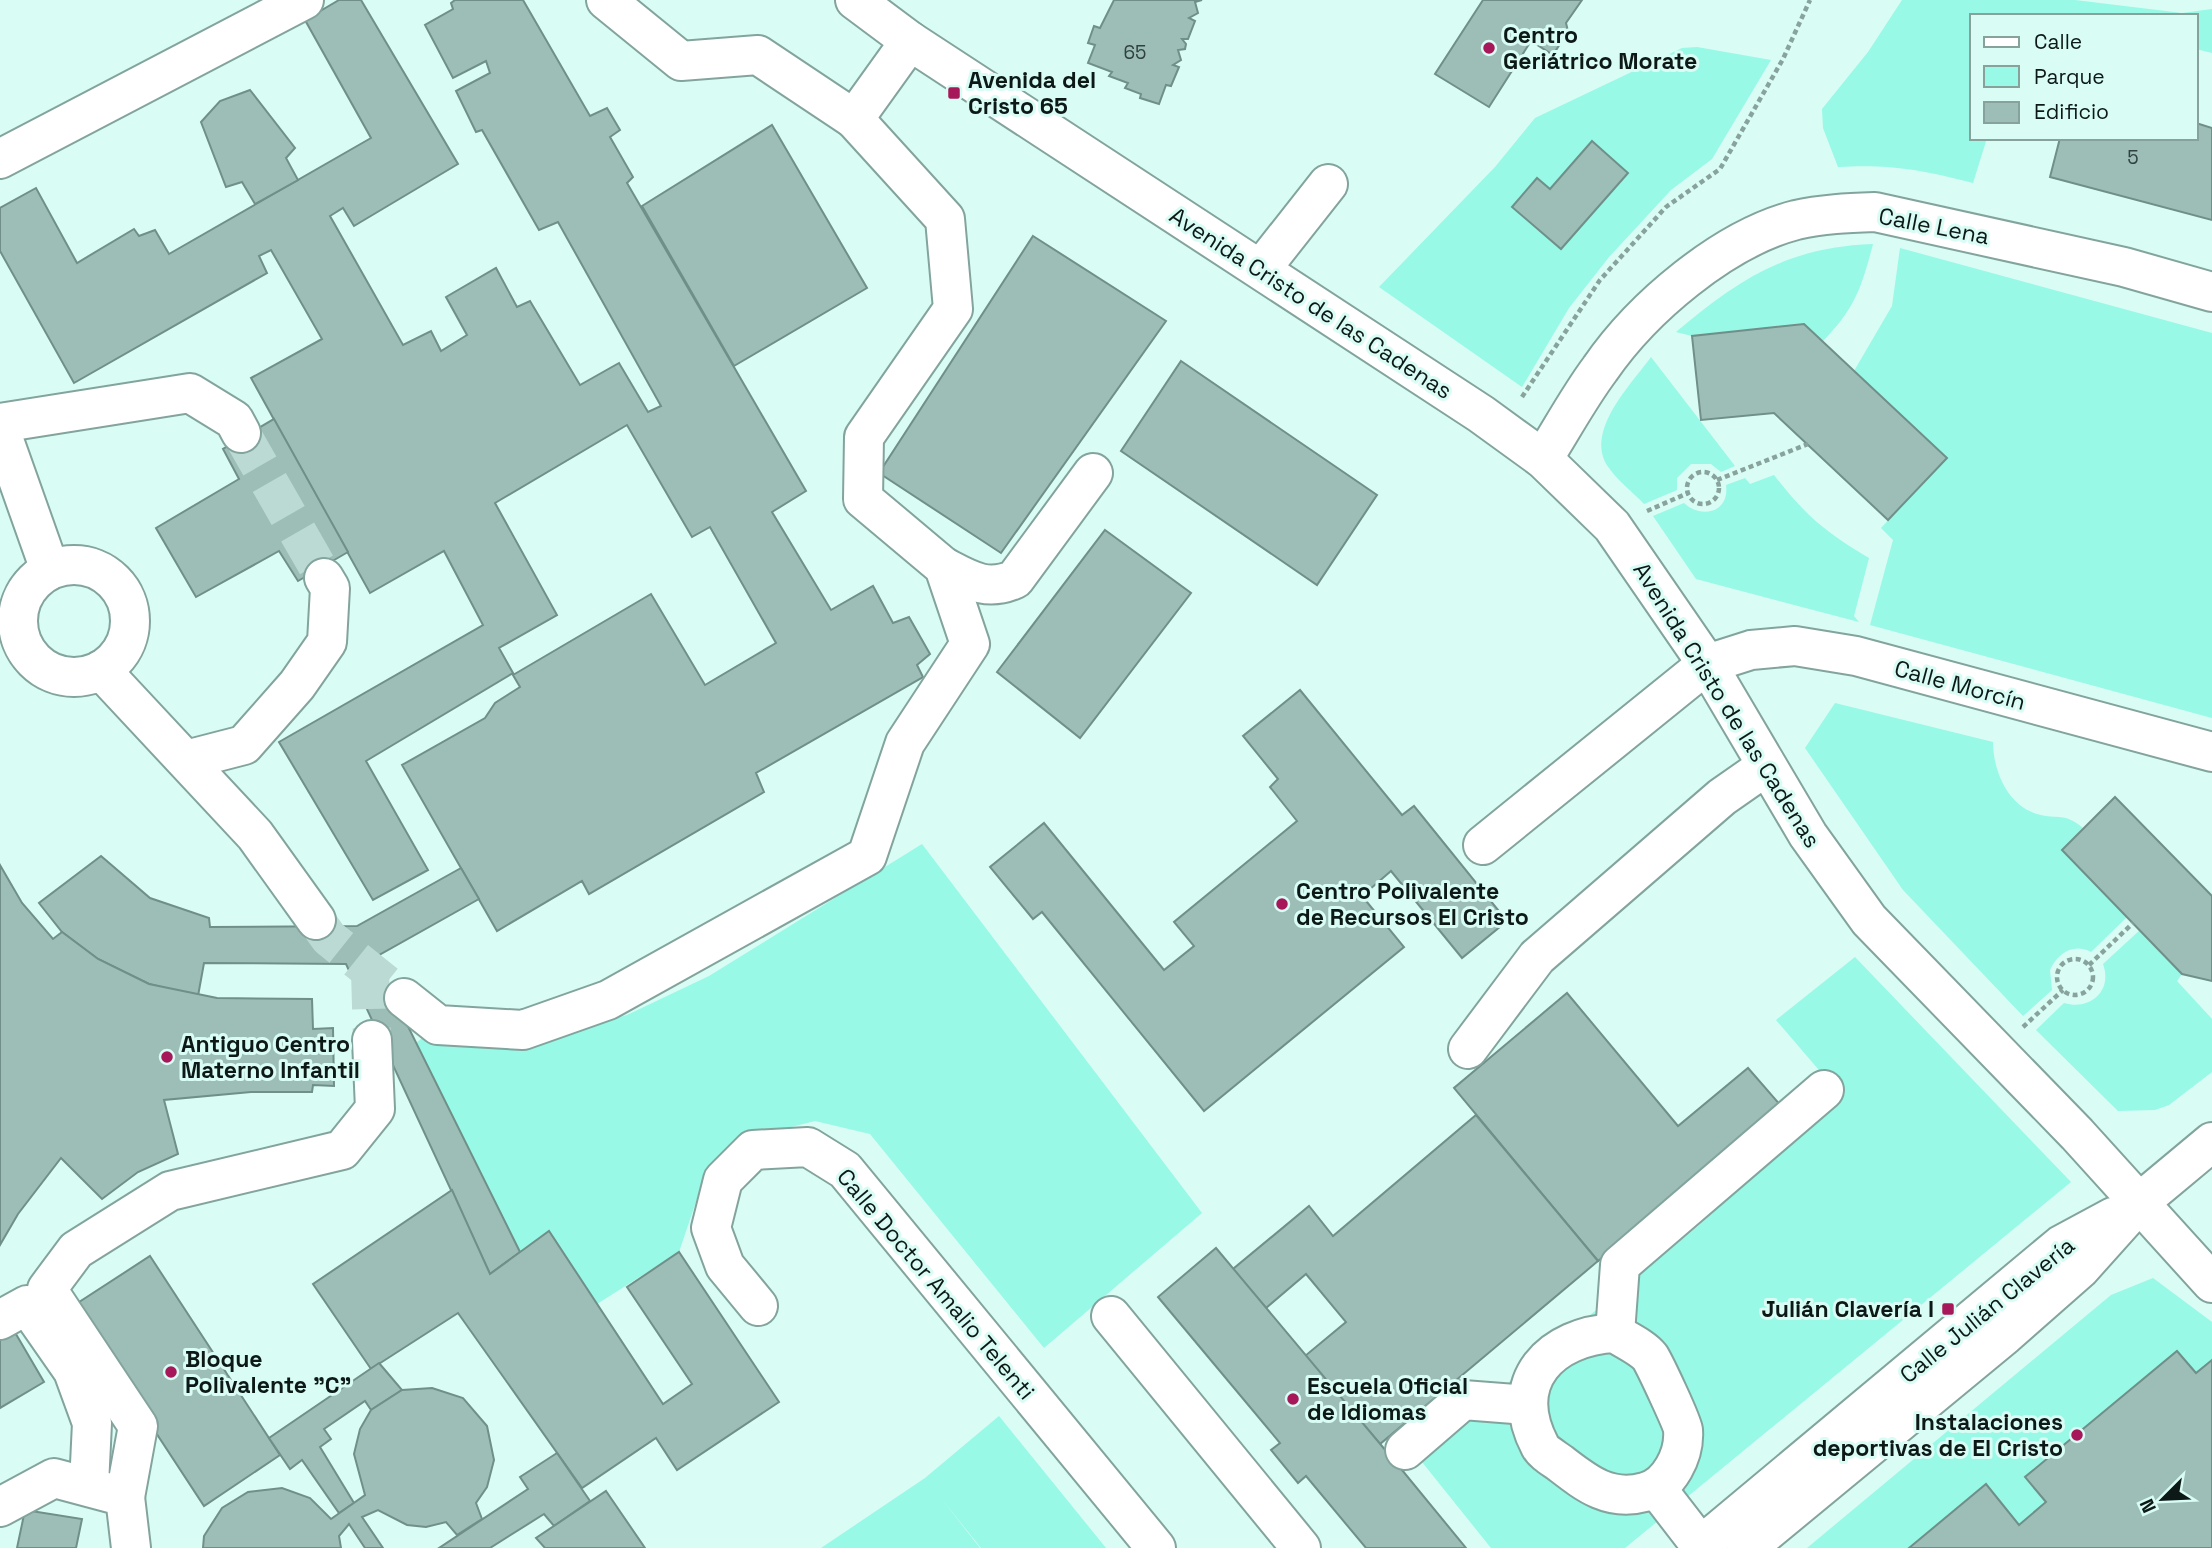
<svg xmlns="http://www.w3.org/2000/svg" width="2212" height="1548" font-family="'Space Grotesk',sans-serif">
	<rect width="100%" height="100%" fill="#d9fcf4"/>
	<g fill="#97f9e6">
		<path d="M1902 0H2075L2182 13 2212 9V53L2196 49V16H1972V138H1987L1973 183C1923 170 1890 164 1838 167L1823 128 1822 109 1868 52Z"/>
		<polygon points="1697,47 1771,60 1712,159 1671,190 1609,257 1569,308 1522,387 1379,287 1495,167 1535,118 1682,48"/>
		<path d="M1873 244C1861 289 1855 308 1823 341L1804 324 1692 336 1676 332C1739 279 1788 247 1873 244Z"/>
		<polygon points="1900,248 2212,333 2212,718 1870,625 1893,540 1881,528 1947,458 1854,371 1892,306"/>
		<path d="M1651 357 1735 466 1721 472 1711 464H1691L1677 478V490L1644 504C1633 492 1618 481 1609 468 1583 432 1631 385 1651 357Z"/>
		<path d="M1774 475C1805 515 1825 532 1869 558L1854 616 1859 622 1696 579 1653 516 1684 503C1701 519 1730 513 1726 485L1745 478 1750 484Z"/>
		<path d="M1835 703 1993 742C1993 770 2007 805 2037 814 2058 820 2064 812 2083 828L2062 850 2127 917 2091 952C2073 943 2058 953 2050 970L2052 990 2023 1016 1903 890 1805 748Z"/>
		<polygon points="922,844 1202,1213 1044,1348 870,1134 815,1121 759,1135 707,1169 679,1252 597,1304 549,1231 520,1252 416,1043 438,1025 551,1036 627,1015 709,976"/>
		<path d="M2140 930 2182 974 2177 981 2212 1019V1072L2169 1105 2155 1110 2118 1111 2036 1030 2064 1003C2090 1011 2113 991 2103 964Z"/>
		<polygon points="1855,957 2071,1182 1625,1548 1491,1548 1418,1457 1697,1227 1842,1097 1776,1020"/>
		<polygon points="2153,1278 2212,1322 2212,1548 1807,1548 2111,1295"/>
		<polygon points="999,1416 1106,1548 981,1548 941,1498 980,1548 821,1548 925,1478"/>
	</g>
	<g fill="#9dbeb7" stroke="#6f8f88" stroke-width="2">
		<polygon points="339,0 361,0 458,164 354,226 343,208 330,216 403,345 431,331 441,351 467,335 446,297 496,268 517,307 530,301 580,385 619,363 648,412 661,406 558,222 539,230 482,130 476,132 456,91 490,73 486,61 453,78 425,25 453,9 451,3 455,0 523,0 590,116 607,108 620,130 610,137 633,177 627,183 806,491 772,512 831,610 873,586 893,623 909,617 930,654 917,665 923,677 756,773 764,792 589,894 582,881 497,931 402,765 485,718 495,703 520,687 513,675 651,594 705,685 776,643 710,527 692,537 627,425 495,503 557,615 499,648 513,673 366,761 428,870 373,900 279,742 483,625 444,551 370,593 251,378 322,339 271,250 259,256 267,273 74,383 0,251 0,208 36,188 77,263 134,229 139,236 155,230 169,254 371,138 305,20"/>
		<polygon points="1114,0 1202,0 1195,2 1198,13 1189,18 1195,21 1188,39 1182,39 1186,44 1185,49 1178,50 1181,60 1173,65 1179,67 1171,86 1166,85 1159,104 1140,98 1141,94 1125,88 1128,83 1109,76 1112,72 1088,63 1095,45 1088,43 1094,26 1100,28"/>
		<polygon points="1483,0 1582,0 1566,23 1568,31 1553,55 1531,41 1489,107 1435,74"/>
		<polygon points="250,90 295,148 286,158 298,180 255,204 242,182 226,187 201,122 220,101"/>
		<polygon points="2196,123 2212,128 2212,220 2050,177 2060,138 2196,138"/>
		<polygon points="772,125 867,288 734,366 642,206"/>
		<polygon points="1592,141 1628,173 1561,249 1512,207 1537,178 1550,189"/>
		<polygon points="1033,236 1166,321 1001,553 879,473"/>
		<polygon points="1804,324 1947,458 1888,520 1774,413 1701,420 1692,336"/>
		<polygon points="1181,361 1377,495 1317,585 1121,451"/>
		<polygon points="274,419 348,552 298,581 279,551 196,597 156,528 239,479 223,449"/>
		<polygon points="1105,530 1191,593 1080,738 997,672"/>
		<polygon points="1300,690 1402,815 1414,806 1507,921 1462,958 1391,871 1362,896 1404,947 1204,1111 1042,912 1033,919 990,867 1044,823 1164,970 1194,946 1174,922 1297,821 1270,787 1278,779 1243,736"/>
		<polygon points="2115,797 2212,896 2212,981 2182,974 2062,850"/>
		<polygon points="101,856 150,898 209,918 210,927 357,926 461,868 479,899 374,958 520,1252 490,1274 346,964 204,963 198,996 149,984 98,959 62,932 39,903"/>
		<polygon points="0,865 22,903 53,939 62,932 98,959 149,984 217,998 312,999 313,1029 333,1028 334,1086 313,1085 312,1092 251,1092 164,1100 178,1154 138,1172 102,1199 61,1158 18,1214 0,1245"/>
		<polygon points="1567,993 1678,1126 1748,1068 1782,1107 1598,1261 1454,1088"/>
		<polygon points="1476,1115 1598,1261 1380,1444 1305,1356 1346,1322 1306,1274 1266,1308 1233,1269 1309,1206 1333,1236"/>
		<polygon points="452,1190 490,1274 549,1231 663,1404 692,1384 627,1287 679,1252 779,1402 677,1470 656,1438 582,1488 458,1313 371,1369 313,1284"/>
		<polygon points="1216,1248 1402,1470 1466,1548 1366,1548 1306,1476 1298,1483 1271,1450 1280,1443 1158,1297"/>
		<polygon points="150,1256 280,1455 204,1506 73,1306"/>
		<polygon points="13,1329 44,1382 0,1408 0,1336"/>
		<polygon points="2177,1351 2196,1373 2212,1360 2212,1548 1909,1548 1986,1484 2019,1525 2046,1502 2025,1477"/>
		<polygon points="379,1363 402,1390 371,1410 365,1401 324,1429 331,1439 320,1447 354,1503 339,1513 302,1460 290,1469 269,1438"/>
		<polygon points="432,1388 463,1398 487,1426 494,1460 487,1487 476,1503 482,1519 457,1535 446,1522 426,1527 407,1525 378,1510 362,1517 383,1548 365,1548 349,1524 339,1536 341,1548 203,1548 204,1536 222,1508 248,1492 282,1488 310,1498 331,1519 365,1495 354,1454 360,1429 371,1410 402,1390"/>
		<polygon points="557,1453 590,1501 554,1526 544,1514 490,1548 439,1548 528,1489 520,1477"/>
		<polygon points="606,1491 645,1548 545,1548 536,1538"/>
		<polygon points="25,1510 82,1519 76,1548 17,1548"/>
	</g>
	<g fill="none" stroke-linecap="round" stroke-linejoin="round">
		<g stroke="#badad3" stroke-width="38" stroke-dasharray="38 19" stroke-linecap="butt">
			<polyline points="241,433 324,578"/>
			<polyline points="316,920 329,938 404,998"/>
			<polyline points="370,971 372,1040"/>
		</g>
		<defs>
			<g id="minor">
				<polyline points="606,0 681,61 758,55 854,119 910,41"/>
				<polyline points="855,0 910,41 1481,414 1543,459 1612,526 1707,664 1808,835 1869,920 2077,1134 2212,1283"/>
				<polyline points="0,159 304,0"/>
				<polyline points="1261,269 1328,184"/>
				<polyline points="0,423 190,393 234,420 241,433"/>
				<polyline points="0,429 50,570"/>
				<path d="M1543 459C1562 429 1579 397 1600 369 1642 308 1723 239 1796 220 1822 214 1848 213 1875 212L2124 267 2212 292"/>
				<circle cx="74" cy="621" r="56"/>
				<path d="M944 567C969 580 987 592 1015 579L1093 473"/>
				<polyline points="101,670 255,835 316,920"/>
				<polyline points="186,760 244,745 297,685 327,642 330,588 324,578"/>
				<polyline points="1483,845 1707,664 1751,650 1795,646 1856,656 2212,752"/>
				<polyline points="404,998 438,1025 523,1030 608,1000 867,856 905,743 970,644 944,567 863,499 864,437 953,309 945,219 854,119"/>
				<polyline points="1468,1049 1537,957 1722,797 1765,767"/>
				<polyline points="758,1306 725,1266 711,1228 723,1180 753,1150 808,1147 845,1170 1156,1548"/>
				<polyline points="1111,1316 1301,1548"/>
				<polyline points="0,1320 27,1305 73,1371 92,1423 89,1485"/>
				<path d="M1615 1333C1625 1340 1642 1347 1650 1357 1655 1365 1682 1422 1683 1430 1685 1455 1669 1486 1645 1492 1609 1502 1586 1483 1560 1463 1553 1458 1543 1452 1540 1446 1506 1381 1551 1336 1615 1333Z"/>
				<polyline points="1615,1333 1620,1265 1824,1090"/>
				<polyline points="1405,1450 1463,1400 1527,1405"/>
				<polyline points="1657,1489 1701,1546"/>
				<polyline points="125,1497 138,1426 47,1289 76,1250 170,1191 342,1150 375,1109 372,1040"/>
				<polyline points="0,1507 54,1478 125,1497 131,1548"/>
				<polyline points="1698,1548 2061,1245 2113,1217"/>
				<polyline points="1747,1548 2005,1335 2080,1269 2140,1202 2212,1142"/>
			</g>
		</defs>
		<use href="#minor" stroke="#83a49d" stroke-width="42"/>
		<g stroke="#88a29c" stroke-width="4.5" stroke-dasharray="5 3.5" stroke-linecap="butt">
			<polyline points="1522,397 1600,280 1666,207 1720,169 1783,59 1810,0"/>
			<circle cx="1703" cy="488" r="16"/>
			<polyline points="1717,480 1808,444"/>
			<polyline points="1647,511 1688,493"/>
			<circle cx="2075" cy="977" r="18"/>
			<polyline points="2089,965 2133,923"/>
			<polyline points="2023,1027 2063,990"/>
		</g>
		<use href="#minor" stroke="#fff" stroke-width="38"/>
	</g>
	<g fill="#a61859" stroke="#d9fcf4" stroke-width="2.5">
		<circle cx="1489" cy="48" r="7"/>
		<rect x="947" y="86" width="14" height="14" rx="3.5"/>
		<circle cx="1282" cy="904" r="7"/>
		<circle cx="167" cy="1057" r="7"/>
		<rect x="1941" y="1302" width="14" height="14" rx="3.5"/>
		<circle cx="171" cy="1372" r="7"/>
		<circle cx="1293" cy="1399" r="7"/>
		<circle cx="2077" cy="1435" r="7"/>
	</g>
	<g text-anchor="middle" dominant-baseline="central" stroke-width="6" stroke-linejoin="round" paint-order="stroke">
		<g font-size="19" fill="#30423e">
			<text x="1135" y="52">65</text>
			<text x="2133" y="157">5</text>
		</g>
		<g font-size="23" font-weight="bold" fill="#0c1916" stroke="#d9fcf4" text-anchor="start">
			<text x="1503" y="35">Centro<tspan x="1503" dy="26">Geriátrico Morate</tspan></text>
			<text x="968" y="80">Avenida del<tspan x="968" dy="26">Cristo 65</tspan></text>
			<text x="1296" y="891">Centro Polivalente<tspan x="1296" dy="26">de Recursos El Cristo</tspan></text>
			<text x="181" y="1044">Antiguo Centro<tspan x="181" dy="26">Materno Infantil</tspan></text>
			<text x="1934" y="1309" text-anchor="end">Julián Clavería I</text>
			<text x="185" y="1359">Bloque<tspan x="185" dy="26">Polivalente "C"</tspan></text>
			<text x="1307" y="1386">Escuela Oficial<tspan x="1307" dy="26">de Idiomas</tspan></text>
			<text x="2063" y="1422" text-anchor="end">Instalaciones<tspan x="2063" dy="26">deportivas de El Cristo</tspan></text>
		</g>
		<g font-size="23" fill="#0c1916" stroke="#d9fcf4">
			<text transform="translate(1934 226) rotate(11)">Calle Lena</text>
			<text transform="translate(1311 303) rotate(33)">Avenida Cristo de las Cadenas</text>
			<text transform="translate(1960 685) rotate(15)">Calle Morcín</text>
			<text transform="translate(1727 705) rotate(58)">Avenida Cristo de las Cadenas</text>
			<text transform="translate(936 1284) rotate(50)">Calle Doctor Amalio Telenti</text>
			<text transform="translate(1987 1310) rotate(-39)">Calle Julián Clavería</text>
		</g>
	</g>
	<rect x="1970" y="14" width="228" height="126" fill="#d9fcf4" stroke="#87a19b" stroke-width="2"/>
	<rect x="1984" y="37" width="35" height="10" fill="#ffffff" stroke="#87a19b" stroke-width="2"/>
	<text x="2034" y="49" font-size="21" fill="#0c1916">Calle</text>
	<rect x="1984" y="66" width="35" height="21" fill="#97f9e6" stroke="#87a19b" stroke-width="2"/>
	<text x="2034" y="84" font-size="21" fill="#0c1916">Parque</text>
	<rect x="1984" y="102" width="35" height="21" fill="#9dbeb7" stroke="#87a19b" stroke-width="2"/>
	<text x="2034" y="119" font-size="21" fill="#0c1916">Edificio</text>
	<g transform="translate(2163 1499) rotate(246)" stroke="#d9fcf4" stroke-width="5" paint-order="stroke">
	<path d="M0-5L12 26L0 18L-12 26Z" fill="#0c1916"/>
	<text y="-10" font-size="19" font-weight="bold" text-anchor="middle" fill="#0c1916">N</text>
	</g>
</svg>
